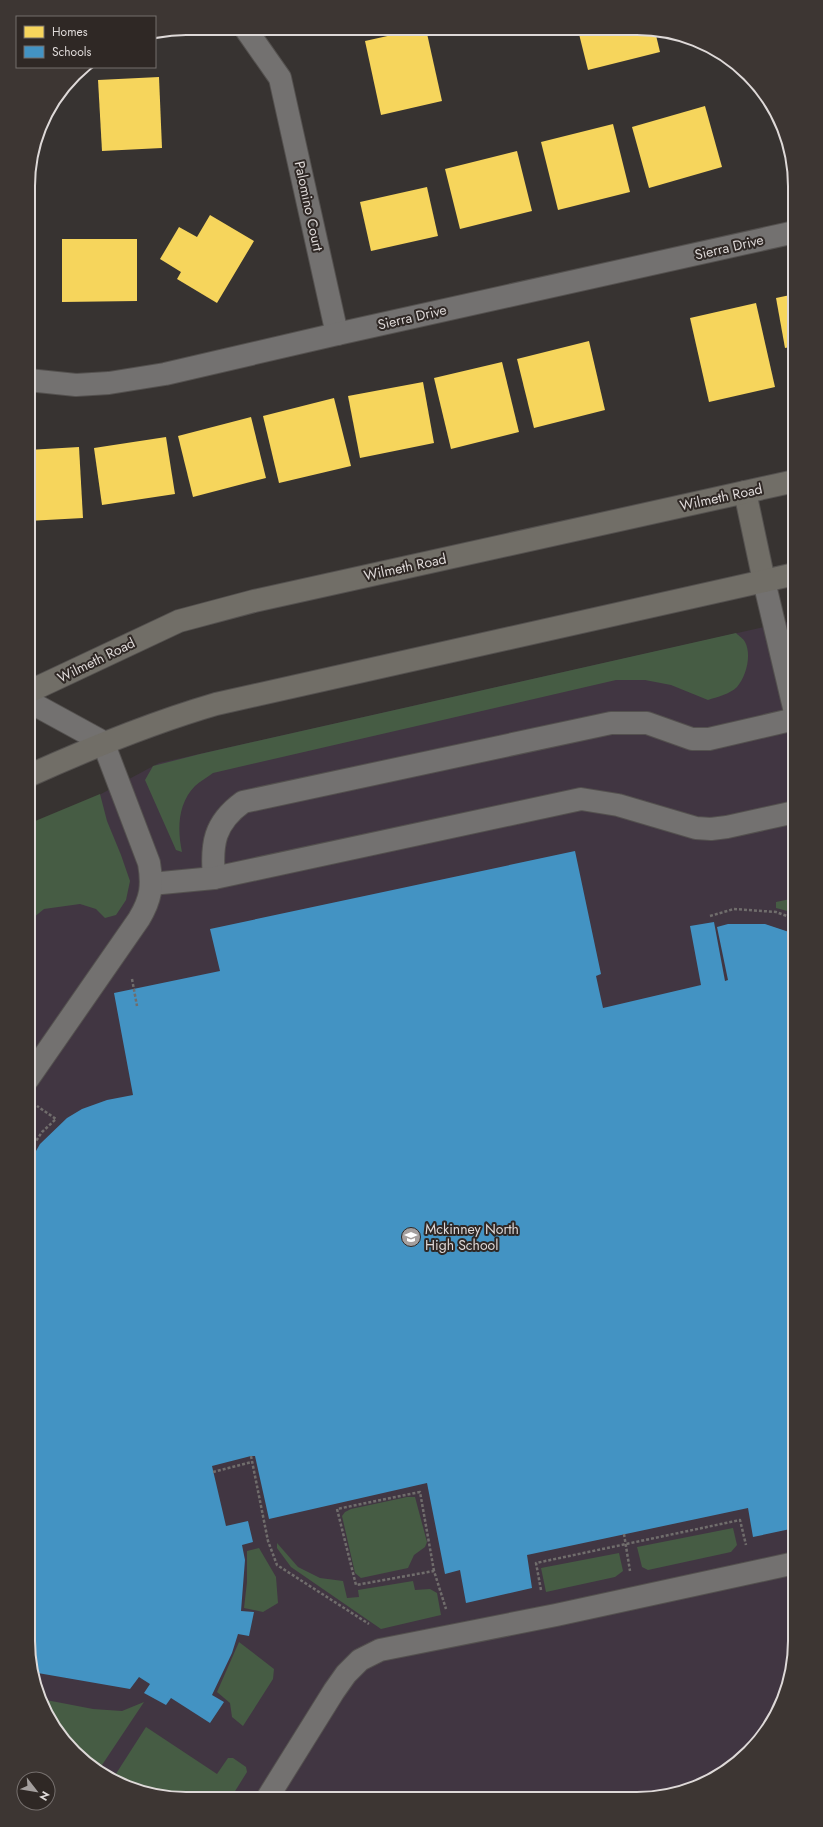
<svg xmlns="http://www.w3.org/2000/svg" width="823" height="1827" font-family="Jost,sans-serif">
	<rect width="100%" height="100%" fill="#373331"/>
	<polygon fill="#413642" points="795,620 795,1652 783,1701 762,1738 725,1773 678,1794 637,1799 155,1796 116,1783 82,1760 54,1729 33,1682 28,1641 28,833 159,763"/>
	<g fill="#465c44">
		<path d="M736 633C739 636 744 639 745 642 752 655 746 677 737 687 730 694 717 697 708 700L671 685 645 680H616L213 773C208 777 200 781 195 786 178 803 177 829 182 852L176 850 145 780 153 766 200 754Z"/>
		<polygon points="100,794 107,821 121,855 130,881 126,900 116,915 105,918 96,909 80,904 44,909 28,922 28,824"/>
		<polygon points="795,898 795,913 776,908 776,902"/>
		<polygon points="407,1497 415,1497 427,1542 425,1547 414,1555 408,1568 361,1578 355,1573 342,1516 345,1512 351,1509"/>
		<polygon points="733,1528 737,1545 731,1552 648,1570 642,1567 637,1547"/>
		<polygon points="277,1543 298,1567 320,1578 343,1581 347,1598 359,1597 358,1590 413,1581 415,1590 430,1589 437,1593 441,1615 381,1629 291,1567 277,1548"/>
		<polygon points="259,1548 276,1577 278,1603 263,1612 244,1608 247,1582 247,1551"/>
		<polygon points="619,1553 623,1571 615,1577 546,1592 541,1568"/>
		<polygon points="239,1642 274,1669 273,1679 243,1726 232,1717 230,1703 217,1692"/>
		<polygon points="41,1699 93,1709 122,1711 144,1702 98,1771 82,1760 54,1729"/>
		<polygon points="146,1727 217,1774 228,1758 233,1758 246,1767 247,1772 232,1796 155,1796 116,1783 112,1780"/>
	</g>
	<g fill="#f6d55c">
		<polygon points="419,29 426,29 442,101 381,115 365,41"/>
		<polygon points="578,30 655,31 660,52 588,70"/>
		<polygon points="159,77 162,148 102,151 98,80"/>
		<polygon points="705,106 722,167 649,188 632,127"/>
		<polygon points="613,124 630,192 558,210 541,142"/>
		<polygon points="517,151 532,211 460,229 445,169"/>
		<polygon points="427,187 438,236 371,251 360,202"/>
		<polygon points="210,215 254,241 217,303 177,279 181,272 160,259 179,227 197,237"/>
		<polygon points="62,239 137,239 137,301 62,302"/>
		<polygon points="795,294 795,346 785,348 776,298"/>
		<polygon points="756,303 775,387 709,402 690,318"/>
		<polygon points="589,341 605,410 534,428 517,359"/>
		<polygon points="502,362 519,432 451,449 434,378"/>
		<polygon points="423,382 434,443 360,458 348,396"/>
		<polygon points="334,398 351,466 279,483 263,416"/>
		<polygon points="251,417 266,478 193,497 178,436"/>
		<polygon points="166,437 175,494 102,505 94,448"/>
		<polygon points="79,447 83,518 28,521 28,450"/>
	</g>
	<polygon fill="#4393c3" points="575,851 601,974 596,976 603,1008 701,985 690,926 714,922 725,981 728,980 717,927 728,924 765,924 795,934 795,1528 753,1537 748,1508 527,1555 532,1588 466,1603 460,1570 445,1574 427,1483 269,1519 255,1456 251,1456 212,1466 226,1526 248,1521 253,1542 242,1545 245,1560 241,1611 254,1612 249,1636 238,1634 232,1653 212,1695 224,1702 210,1723 171,1698 166,1705 144,1693 150,1684 139,1677 130,1689 32,1672 28,1641 28,1165 40,1144 67,1118 82,1109 107,1100 133,1095 114,993 220,971 210,929"/>
	<g fill="none" stroke-linecap="round" stroke-linejoin="round">
		<defs>
			<g id="minor">
				<polyline points="245,28 280,78 337,334"/>
				<polyline points="28,380 76,385 109,383 165,374 337,334 795,232"/>
				<polyline points="764,581 795,712"/>
				<path d="M214 878C211 844 214 823 243 802L611 723H647L692 739H709L795 719"/>
				<polyline points="151,884 214,878 581,799 618,805 696,828 711,829 727,827 795,812"/>
				<path d="M28 1079 139 919C151 899 153 886 149 863L103 742 28 701"/>
				<polyline points="268,1797 334,1691 346,1674 360,1660 380,1650 556,1615 795,1563"/>
			</g>
			<g id="major">
				<polyline points="745,492 764,581"/>
				<polyline points="28,692 179,621 254,601 795,481"/>
				<path d="M28 776C90 748 151 723 216 704L795 574"/>
			</g>
		</defs>
		<use href="#minor" stroke="#54514f" stroke-width="24"/>
		<use href="#major" stroke="#54514f" stroke-width="24"/>
		<g stroke="#706d6c" stroke-width="2.5" stroke-dasharray="3 2" stroke-linecap="butt">
			<polyline points="710,916 734,909 776,912 795,919"/>
			<polyline points="132,979 137,1006"/>
			<polyline points="28,1153 42,1132 56,1119 37,1106"/>
			<polyline points="251,1456 268,1541 277,1565 369,1624"/>
			<polyline points="213,1472 252,1462"/>
			<polyline points="624,1534 630,1571"/>
			<polyline points="434,1571 420,1492 337,1509 356,1585 434,1571 446,1609"/>
			<polyline points="541,1590 536,1563 740,1520 746,1545"/>
		</g>
		<use href="#minor" stroke="#737170" stroke-width="22"/>
		<use href="#major" stroke="#716e67" stroke-width="22"/>
	</g>
	<defs>
		<symbol id="school-disc" viewBox="-11 -11 22 22"><circle r="9.5" fill="#a49f9e" stroke="#2f2825"/><path d="M0-5L7-2L0 1L-7-2ZM-4 1L0 2.5L4 1V4Q0 6-4 4Z" fill="#fff"/></symbol>
	</defs>
	<g fill-rule="evenodd">
		<use href="#school-disc" x="400" y="1226" width="22" height="22"/>
	</g>
	<g text-anchor="middle" dominant-baseline="central" stroke-width="4" stroke-linejoin="round" paint-order="stroke">
		<g font-size="14" fill="#ded9d8" stroke="#2f2825">
			<text transform="translate(309 206) rotate(78)">Palomino Court</text>
			<text transform="translate(729 247) rotate(-13)">Sierra Drive</text>
			<text transform="translate(412 317) rotate(-13)">Sierra Drive</text>
			<text transform="translate(721 497) rotate(-12)">Wilmeth Road</text>
			<text transform="translate(405 567) rotate(-12)">Wilmeth Road</text>
			<text transform="translate(96 660) rotate(-26)">Wilmeth Road</text>
		</g>
		<g font-size="14" fill="#ded9d8" stroke="#2f2825" text-anchor="start">
			<text x="425" y="1229">Mckinney North<tspan x="425" dy="16">High School</tspan></text>
		</g>
	</g>
	<path d="M0 0H823V1827H0ZM186 35H637A151 151 0 0 1 788 186V1641A151 151 0 0 1 637 1792H186A151 151 0 0 1 35 1641V186A151 151 0 0 1 186 35Z" fill="#3d3633" fill-rule="evenodd"/>
	<path fill="none" stroke="#ded9d8" stroke-width="2" d="M186 35H637A151 151 0 0 1 788 186V1641A151 151 0 0 1 637 1792H186A151 151 0 0 1 35 1641V186A151 151 0 0 1 186 35Z"/>
	<rect x="16" y="16" width="140" height="52" fill="#2f2825" stroke="#756f6d"/>
	<rect x="24" y="26" width="20" height="12" fill="#f6d55c" stroke="#756f6d"/>
	<text x="52" y="36" font-size="12" fill="#ded9d8">Homes</text>
	<rect x="24" y="46" width="20" height="12" fill="#4393c3" stroke="#756f6d"/>
	<text x="52" y="56" font-size="12" fill="#ded9d8">Schools</text>
	<g transform="translate(36 1791) rotate(121)"><circle r="19" fill="#2f2825" stroke="#756f6d"/>
	<path d="M0-3L7 15L0 10L-7 15Z" fill="#a49f9e"/>
	<text y="-6" font-size="11" font-weight="bold" text-anchor="middle" fill="#ded9d8">N</text>
	</g>
</svg>
